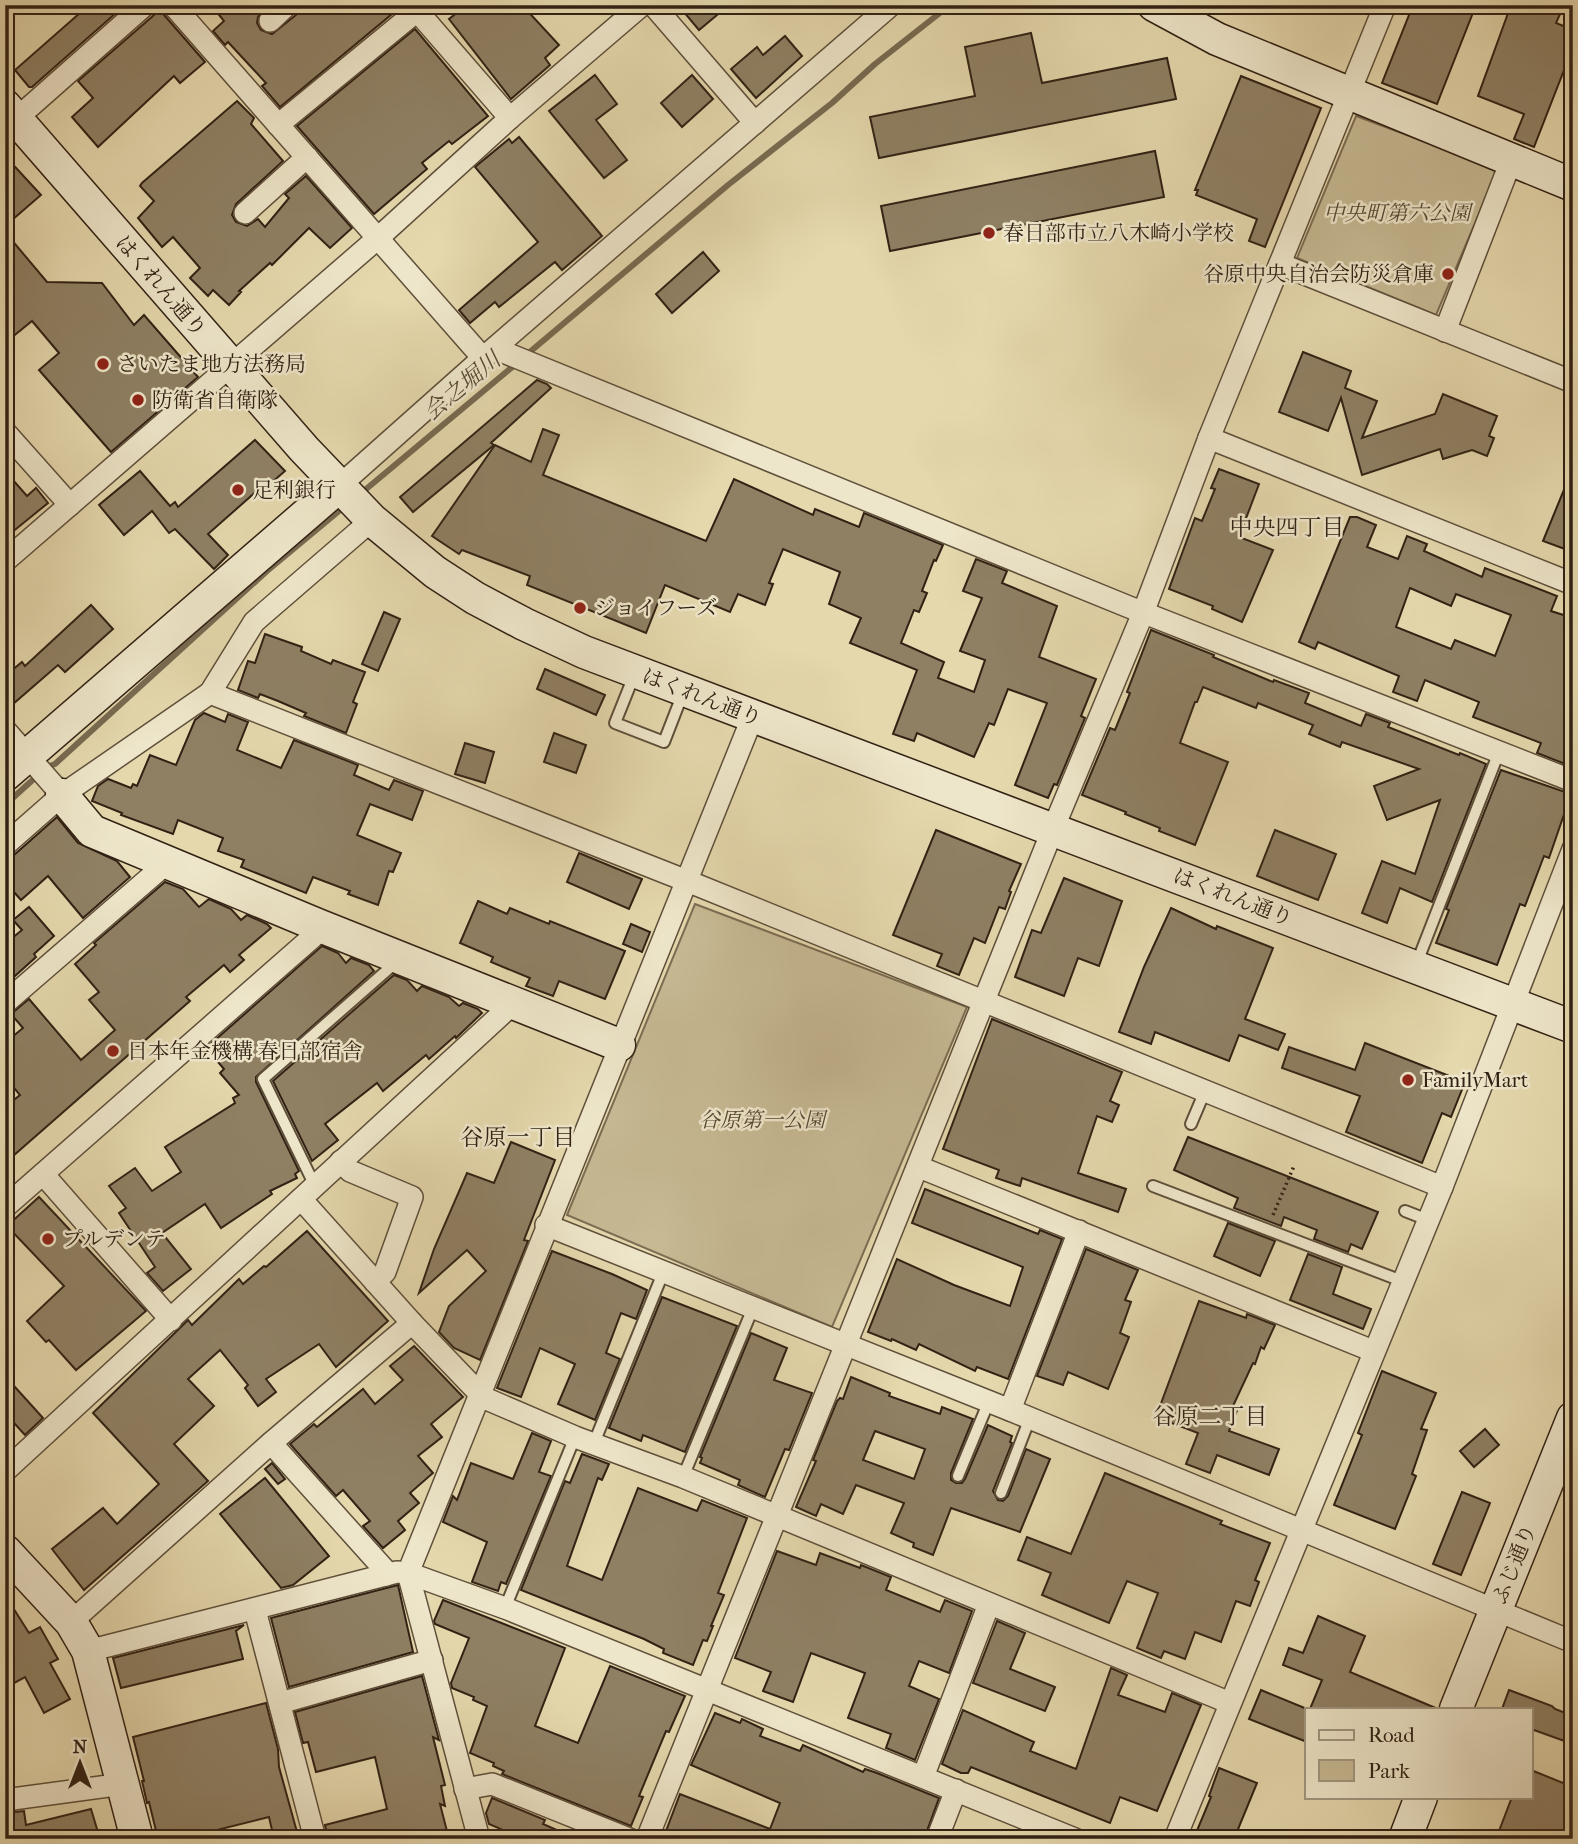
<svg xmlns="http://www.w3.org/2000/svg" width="1578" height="1844" font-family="'IM FELL French Canon','Noto Serif JP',serif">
	<rect width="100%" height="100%" fill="#e5d8ad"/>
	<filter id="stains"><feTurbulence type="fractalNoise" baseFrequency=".00286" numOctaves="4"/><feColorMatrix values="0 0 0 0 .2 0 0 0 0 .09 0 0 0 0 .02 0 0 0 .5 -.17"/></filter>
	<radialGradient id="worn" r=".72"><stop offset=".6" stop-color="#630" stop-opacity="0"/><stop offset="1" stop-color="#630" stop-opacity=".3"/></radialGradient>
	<g fill="#c6b993" stroke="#7c6d54" stroke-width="2">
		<polygon points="1356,116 1498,169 1436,315 1297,258"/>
		<polygon points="695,904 967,1007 832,1327 567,1215"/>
	</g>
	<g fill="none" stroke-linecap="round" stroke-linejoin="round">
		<g stroke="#786a51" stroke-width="6">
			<polyline points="525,356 728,185 832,103 875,64 950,5"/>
			<polyline points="359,495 517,363"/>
			<polyline points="5,805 47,767 55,764 267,571 345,506"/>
		</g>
	</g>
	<g fill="#8f8064" stroke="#312114" stroke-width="2" fill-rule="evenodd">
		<polygon points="89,5 125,5 32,87 29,87 15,70"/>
		<polygon points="211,5 268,5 258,17 257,23 261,30 272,34 296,15 300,5 395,5 398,9 280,107 262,86 266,83 228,42 225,45 213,31 224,21"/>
		<polygon points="467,5 522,5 559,45 545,58 550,65 511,99 449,19"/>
		<polygon points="678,5 729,5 699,30"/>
		<polygon points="1413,5 1476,5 1437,104 1382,83"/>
		<polygon points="1511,5 1543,5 1561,12 1556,23 1573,30 1573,47 1534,147 1514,139 1524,114 1478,96"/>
		<polygon points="158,8 205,62 180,83 174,76 98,147 72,117 93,98 78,81 154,15"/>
		<polygon points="415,29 488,116 452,144 449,141 422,163 427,169 374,214 297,126"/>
		<polygon points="1031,33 1042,83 1167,58 1176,99 879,158 870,117 975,96 965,47"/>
		<polygon points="785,36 802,56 756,98 731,69 757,47 763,55"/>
		<polygon points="595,75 617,104 596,120 627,160 604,178 549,111"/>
		<polygon points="692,75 713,99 682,127 661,103"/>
		<polygon points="1241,76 1321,108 1265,247 1249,241 1257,219 1196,195 1198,190 1195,190"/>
		<polygon points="237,101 254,118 251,124 283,161 236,204 232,215 236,222 247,226 258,219 265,227 289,198 285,194 306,176 352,228 330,248 309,228 272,265 270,263 239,291 241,292 229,305 213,290 208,296 190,278 200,268 173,237 162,247 138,218 154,201 140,186 142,183"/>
		<polygon points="519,137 602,236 562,270 555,262 499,307 495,302 470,323 459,310 538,242 475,167 509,139 512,143"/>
		<polygon points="1155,151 1164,197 890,251 881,206"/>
		<polygon points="5,156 41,195 5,226"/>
		<polygon points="5,232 47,282 102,283 134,325 144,315 198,377 111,452 39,370 59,353 32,321 5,343"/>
		<polygon points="703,252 719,271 672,313 656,294"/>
		<polygon points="1303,352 1351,371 1345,388 1377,401 1362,438 1435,414 1443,394 1497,416 1489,436 1494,438 1487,456 1472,450 1443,459 1440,449 1362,475 1341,398 1328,431 1279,412"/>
		<polygon points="537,380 547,384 551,388 491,443 494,445 413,512 400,497"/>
		<polygon points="543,429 559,435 543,475 706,541 734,479 813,515 815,509 859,527 864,513 943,545 936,561 934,560 922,591 927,593 919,612 914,610 901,643 944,662 938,678 974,692 985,660 960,651 982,598 963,591 976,559 1007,571 1002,583 1057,606 1039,657 1096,679 1081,716 1085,718 1057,785 1054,784 1048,798 1015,785 1047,703 1008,689 994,725 989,723 974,757 917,733 914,741 893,734 917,670 850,643 861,618 829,604 840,572 783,549 769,583 773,584 765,605 738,594 730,612 665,585 646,633 527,585 530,576 462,550 459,554 432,536 495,445 531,462"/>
		<polygon points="255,440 285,471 270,484 267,482 208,534 228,555 214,569 175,529 169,533 152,511 124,535 99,505 140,471 170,506 175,502 178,507"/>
		<polygon points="1219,469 1259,484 1239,537 1273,550 1242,622 1212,609 1213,606 1169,589 1195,518 1202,521 1215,489 1211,488"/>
		<polygon points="1572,470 1573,470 1573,552 1543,541"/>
		<polygon points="5,471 27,496 36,488 48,503 5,538"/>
		<path d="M1350 517H1357L1376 525 1367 547 1398 559 1407 536 1427 544 1424 551 1482 577 1485 568 1557 596 1551 611 1573 618V767L1537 753 1541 743 1473 717 1479 702 1425 680 1417 701 1393 692 1399 676 1318 642 1315 649 1299 642ZM1410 588 1451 606 1456 594 1511 615 1495 656 1455 640 1451 649 1396 627Z"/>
		<polygon points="91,605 113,629 65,672 58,665 13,704 5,695 5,676 22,662 25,666"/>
		<polygon points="384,612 400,619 378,671 362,664"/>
		<polygon points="1151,630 1214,655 1213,657 1273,682 1274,680 1309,693 1305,703 1361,726 1366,714 1390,723 1388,727 1459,755 1460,753 1486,764 1432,902 1400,888 1387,923 1362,913 1382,861 1415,874 1440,800 1387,820 1374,786 1419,769 1342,742 1340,747 1309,734 1313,725 1258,703 1256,708 1203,687 1197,702 1195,702 1180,743 1228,762 1195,845 1159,831 1160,828 1125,814 1126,812 1082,795 1110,728 1115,730 1130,693 1127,692"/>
		<polygon points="265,634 302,647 301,651 331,664 333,660 365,672 353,702 357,704 346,733 304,716 306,713 278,701 260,694 258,698 238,690 248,661 255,663"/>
		<polygon points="545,669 605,695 596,715 537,689"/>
		<polygon points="204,713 225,722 228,714 248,722 237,750 281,768 294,740 358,765 354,775 389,790 394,780 423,791 412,820 370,804 357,835 401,853 393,872 389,871 378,905 348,894 350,891 313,877 306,893 241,867 244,860 218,851 223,838 178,820 173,834 121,815 122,813 92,801 98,786 108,779 131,788 133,784 137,786 150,755 176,765 195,720"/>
		<polygon points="554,733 586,745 576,773 544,762"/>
		<polygon points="465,743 494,752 485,783 455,774"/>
		<polygon points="1501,770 1571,794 1549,858 1544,856 1525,906 1520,904 1497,965 1436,943 1449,910 1446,909"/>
		<polygon points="57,817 78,843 117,861 130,877 83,918 48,876 21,900 5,882 5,863"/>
		<polygon points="936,830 1021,864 1009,891 1011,892 1005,909 999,907 985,943 974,938 959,975 937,966 942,954 893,935"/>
		<polygon points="1275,830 1336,854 1318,900 1257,876"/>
		<polygon points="579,853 642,879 629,909 567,882"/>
		<polygon points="1064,878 1122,901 1099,966 1078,958 1064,996 1015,977 1032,930 1041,933"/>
		<polygon points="165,882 183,889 199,907 209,899 231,909 241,920 247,915 267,924 271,928 239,955 244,960 230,972 224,965 186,997 190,1001 5,1163 5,1107 20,1095 5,1077 5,1043 23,1028 11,1014 29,999 81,1060 115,1030 89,1000 99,992 75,964 96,945 94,943"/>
		<polygon points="478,901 507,914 510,908 549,924 550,921 625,951 605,999 559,981 553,996 526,986 530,978 491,962 493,957 460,943"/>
		<polygon points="29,907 54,936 34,954 36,957 5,985 5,944 22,930 13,920"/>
		<polygon points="1171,908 1216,929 1217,926 1273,948 1245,1019 1285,1034 1278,1050 1239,1035 1229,1061 1155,1032 1151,1044 1119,1032 1144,967"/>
		<polygon points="631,924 650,932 642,952 623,944"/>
		<polygon points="322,946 338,953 346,963 351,958 369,965 374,971 256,1077 256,1082 299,1171 295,1174 297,1178 270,1191 272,1194 221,1228 205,1204 162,1233 191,1269 163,1291 147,1273 155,1267 119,1213 126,1208 109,1186 135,1168 152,1191 181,1172 165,1147 235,1103 233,1098 239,1095 220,1073 224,1069 206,1048"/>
		<polygon points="394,975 407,980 417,991 422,986 449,997 459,1006 463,1003 478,1009 482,1013 456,1038 455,1036 429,1059 426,1055 383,1091 377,1083 325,1124 338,1140 312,1161 273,1081"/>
		<polygon points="992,1019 1122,1072 1110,1101 1119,1105 1112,1122 1097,1116 1078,1173 1126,1189 1118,1212 1022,1178 1020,1186 996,1178 999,1170 943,1149"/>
		<polygon points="1365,1043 1465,1082 1451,1117 1442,1113 1422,1163 1346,1132 1360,1096 1282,1068 1289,1047 1355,1070"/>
		<polygon points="1188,1137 1378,1212 1362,1249 1351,1244 1348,1252 1314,1239 1317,1230 1284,1217 1281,1226 1234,1208 1238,1198 1174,1170"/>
		<polygon points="511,1142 555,1160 524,1240 528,1241 480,1360 454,1348 439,1332 449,1306 486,1271 467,1250 419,1293 434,1249 467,1173 494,1183"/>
		<polygon points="925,1189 1038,1234 1040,1230 1062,1239 1008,1379 977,1367 975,1371 919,1344 916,1350 892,1339 891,1341 868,1332 897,1259 954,1285 1010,1306 1023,1267 912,1223"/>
		<polygon points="39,1197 146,1311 76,1370 49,1340 46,1342 27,1321 64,1286 7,1226"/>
		<polygon points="1228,1223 1275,1241 1260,1276 1214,1256"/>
		<polygon points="307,1231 388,1321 336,1367 319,1344 266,1379 276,1392 258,1406 245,1388 248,1385 220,1350 188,1379 214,1406 174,1444 208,1481 84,1590 52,1549 103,1508 117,1524 159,1484 93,1413 188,1320 192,1325 239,1279 243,1284 264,1266 266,1267"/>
		<polygon points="1086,1249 1138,1270 1125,1300 1131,1302 1120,1333 1129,1337 1108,1389 1068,1372 1063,1385 1037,1376"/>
		<polygon points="552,1251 612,1274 647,1290 636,1319 621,1313 606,1353 620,1359 595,1420 558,1404 575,1364 540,1348 521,1397 497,1388"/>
		<polygon points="1308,1254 1342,1267 1333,1294 1371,1309 1363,1329 1290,1300"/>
		<polygon points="662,1297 737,1326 685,1452 643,1435 641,1441 609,1428"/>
		<polygon points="1199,1301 1246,1318 1247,1314 1275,1325 1264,1349 1261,1347 1255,1364 1253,1363 1233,1406 1238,1408 1229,1431 1279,1449 1269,1475 1217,1455 1210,1473 1186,1464 1198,1433 1156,1417"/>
		<polygon points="751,1333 787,1348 774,1380 812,1393 789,1450 785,1449 765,1497 738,1485 740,1480 700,1463 702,1458 700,1457"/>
		<polygon points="414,1346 463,1397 431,1424 442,1437 418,1456 433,1473 410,1493 419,1503 398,1521 405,1530 383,1548 363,1526 370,1521 343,1490 336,1496 290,1444 314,1424 317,1427 363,1389 375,1404 403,1380 390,1366"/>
		<polygon points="1382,1371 1436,1393 1421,1429 1427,1430 1412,1474 1416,1476 1395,1529 1334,1505 1362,1435 1358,1433"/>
		<polygon points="5,1376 43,1418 25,1435 5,1413"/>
		<path d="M851 1377 890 1393 889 1396 940 1414 942 1407 973 1419 951 1473V1480L956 1483H962L965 1479 988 1425 1012 1436 1010 1442 1012 1443 993 1491 998 1500 1003 1501 1008 1496 1026 1449 1050 1459 1020 1532 951 1508 933 1555 913 1547 914 1543 891 1533 904 1503 856 1485 843 1514 821 1504 816 1516 796 1507 816 1461 813 1460 837 1401 840 1398 843 1399ZM875 1431 925 1449 914 1479 863 1460Z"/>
		<polygon points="1485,1429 1499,1445 1474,1467 1460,1451"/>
		<polygon points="532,1433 551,1441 539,1472 551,1476 506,1584 501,1582 498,1591 472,1582 487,1542 443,1522 453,1496 457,1500 471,1463 513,1479"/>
		<polygon points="582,1454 609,1464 602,1480 598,1478 567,1566 602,1580 638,1488 697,1511 702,1500 747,1518 718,1593 724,1595 711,1626 713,1626 707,1641 703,1640 693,1665 663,1653 664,1649 644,1639 521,1590 565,1481 570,1483"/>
		<polygon points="272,1463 285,1479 278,1484 265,1469"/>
		<polygon points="1105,1473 1222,1521 1220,1524 1270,1543 1255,1580 1259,1582 1250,1606 1236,1601 1221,1642 1195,1632 1185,1659 1164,1651 1161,1658 1137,1648 1158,1593 1127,1581 1109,1623 1042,1595 1051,1573 1018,1560 1027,1537 1071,1554"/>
		<polygon points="265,1478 329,1556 293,1585 281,1588 220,1514"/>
		<polygon points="1462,1492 1490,1503 1461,1575 1433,1564"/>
		<polygon points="777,1551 816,1565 820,1553 860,1568 861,1565 891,1577 886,1590 940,1612 945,1600 972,1611 949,1673 919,1661 909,1686 939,1699 915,1760 886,1748 891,1734 848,1718 865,1673 811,1653 793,1702 763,1691 771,1672 735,1658"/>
		<polygon points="398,1585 413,1652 289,1687 271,1618"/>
		<polygon points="5,1595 29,1633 40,1627 58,1659 50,1663 70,1699 44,1713 25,1677 5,1688"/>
		<polygon points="443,1600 565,1648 535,1726 578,1743 610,1666 685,1696 669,1732 666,1731 639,1796 643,1797 631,1826 502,1774 504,1771 493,1766 494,1763 470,1753 487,1706 473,1700 474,1697 452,1688 451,1683 469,1638 435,1624 434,1621"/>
		<polygon points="1318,1616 1365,1636 1350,1672 1438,1709 1310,1709 1322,1680 1283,1665 1289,1648 1303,1653"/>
		<polygon points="997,1621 1025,1633 1010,1669 1055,1687 1045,1711 973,1683"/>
		<polygon points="244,1625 236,1631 243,1659 121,1688 113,1658"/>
		<polygon points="1111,1668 1127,1675 1118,1695 1165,1712 1172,1693 1201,1705 1157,1811 1120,1797 1110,1823 971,1767 968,1773 961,1773 942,1764 963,1710 1034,1742 1030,1751 1076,1769"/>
		<polygon points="422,1676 439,1740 433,1737 445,1785 441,1786 445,1806 440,1804 449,1839 328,1839 325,1825 387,1809 375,1757 316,1772 308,1742 303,1743 295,1712"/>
		<polygon points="1261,1690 1307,1709 1307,1742 1249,1719"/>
		<polygon points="1509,1690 1552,1706 1555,1709 1573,1716 1573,1744 1531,1729 1531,1709 1502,1709"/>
		<polygon points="266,1703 278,1749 279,1767 297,1832 299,1832 301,1839 274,1839 269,1817 181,1839 158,1839 149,1802 147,1803 142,1781 144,1781 133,1737"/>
		<polygon points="715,1713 740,1723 742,1719 763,1729 760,1736 800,1751 803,1745 863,1772 865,1769 877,1773 939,1798 924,1839 663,1839 680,1794 770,1829 780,1803 691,1765"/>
		<polygon points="1219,1768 1257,1783 1234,1839 1210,1839 1196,1833 1211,1797 1209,1796"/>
		<polygon points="1531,1770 1573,1787 1573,1839 1496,1839 1512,1797 1531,1797"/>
		<polygon points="492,1798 545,1820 543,1824 577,1839 524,1839 489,1824 486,1813"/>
		<polygon points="91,1809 100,1839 5,1839 5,1813 24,1811 26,1825"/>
	</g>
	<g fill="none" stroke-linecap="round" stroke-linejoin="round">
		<defs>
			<g id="lane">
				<polyline points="635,673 615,723 664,742 683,693"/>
				<polyline points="1416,965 1499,752"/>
				<polyline points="1191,1124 1205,1091"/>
				<polyline points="315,1186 263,1079 393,965 395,959"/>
				<polyline points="1153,1186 1402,1281"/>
				<polyline points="1405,1211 1428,1220"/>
				<polyline points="594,1443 663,1273"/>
				<polyline points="958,1476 989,1401"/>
				<polyline points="683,1477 753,1308"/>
				<polyline points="1001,1493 1030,1418"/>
				<polyline points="505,1608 575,1437"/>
			</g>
			<g id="street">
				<polyline points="173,5 483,358"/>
				<polyline points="412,5 510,118"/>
				<polyline points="653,5 755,123"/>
				<polyline points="270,21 287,5"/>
				<polyline points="16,119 145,5"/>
				<polyline points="278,125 417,11"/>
				<polyline points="245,213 307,157"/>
				<polyline points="1280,264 1573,382"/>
				<polyline points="1445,331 1511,161"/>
				<polyline points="496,349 1129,607 1573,781"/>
				<polyline points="5,432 70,505"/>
				<polyline points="1209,438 1573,584"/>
				<polyline points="338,487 483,358 891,5"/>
				<polyline points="5,561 378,238 510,118 642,5"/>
				<polyline points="210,693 697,885 1442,1187"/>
				<polyline points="5,730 62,795"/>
				<polyline points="5,845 62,795 210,693 254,622 372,520"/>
				<polyline points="5,1003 168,862"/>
				<polyline points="341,1161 350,1171 412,1197 385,1272 375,1282"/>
				<polyline points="919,1167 1373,1351"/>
				<polyline points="43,1174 171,1320"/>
				<polyline points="301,1199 412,1323 479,1393 489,1400 575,1437 683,1477 1230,1703"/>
				<polyline points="5,1207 315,935 320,926"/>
				<polyline points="546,1225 1010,1410 1573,1642"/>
				<polyline points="1010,1410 1079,1231"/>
				<polyline points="271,1443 384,1569 386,1575"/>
				<polyline points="5,1471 504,1012 509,1002"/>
				<polyline points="255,1610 315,1839"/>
				<polyline points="71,1622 271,1443 412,1323"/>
				<polyline points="88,1651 397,1572 408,1573 505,1608 1075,1839"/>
				<polyline points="280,1703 432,1660"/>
				<polyline points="923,1777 989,1604"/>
				<polyline points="465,1789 492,1784 629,1839"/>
				<polyline points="5,1800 123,1784"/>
				<polyline points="479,1839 408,1573 753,716"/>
				<polyline points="647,1839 1053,829 1143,613 1209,438 1385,5"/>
				<polyline points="937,1839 956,1790"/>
				<polyline points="1175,1839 1442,1187 1573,849"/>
			</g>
			<g id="secondary">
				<polyline points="1154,5 1217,39 1573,185"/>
				<polyline points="5,106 304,449 372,520 435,572 475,598 524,624 584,652 1573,1027"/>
				<polyline points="5,775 338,487"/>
				<polyline points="62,795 92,831 320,926 619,1045"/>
				<polyline points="5,1551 71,1622 88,1651 137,1839"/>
				<polyline points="1456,1709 1573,1418"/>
				<polyline points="1405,1839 1421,1797"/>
			</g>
		</defs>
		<use href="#lane" stroke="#5e4f3a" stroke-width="14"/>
		<use href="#street" stroke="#5e4f3a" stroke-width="24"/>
		<use href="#secondary" stroke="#312114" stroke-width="35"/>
		<polyline stroke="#312114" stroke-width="3.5" stroke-dasharray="2 3.5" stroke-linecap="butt" points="1273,1215 1294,1166"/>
		<use href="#lane" stroke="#eee6ca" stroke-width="10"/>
		<use href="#street" stroke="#eee6ca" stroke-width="21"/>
		<use href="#secondary" stroke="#eee6ca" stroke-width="32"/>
	</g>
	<g fill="#8f2418" stroke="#eee6ca" stroke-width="2.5">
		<circle cx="989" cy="233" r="7"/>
		<circle cx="1448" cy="274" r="7"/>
		<circle cx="103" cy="364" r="7"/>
		<circle cx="138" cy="400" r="7"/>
		<circle cx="238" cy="490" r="7"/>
		<circle cx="580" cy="608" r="7"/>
		<circle cx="113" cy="1051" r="7"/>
		<circle cx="1408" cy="1080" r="7"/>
		<circle cx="48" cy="1239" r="7"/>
	</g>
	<g text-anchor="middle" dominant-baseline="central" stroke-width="5" stroke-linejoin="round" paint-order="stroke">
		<g font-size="21" font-style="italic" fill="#564734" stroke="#eee6ca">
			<text x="1397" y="213">中央町第六公園</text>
			<text x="762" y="1120">谷原第一公園</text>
		</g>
		<g font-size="21" fill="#312114" stroke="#eee6ca" text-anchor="start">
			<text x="1003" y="233">春日部市立八木崎小学校</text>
			<text x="1434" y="274" text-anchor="end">谷原中央自治会防災倉庫</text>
			<text x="117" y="364">さいたま地方法務局</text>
			<text x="152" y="400">防衛省自衛隊</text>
			<text x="252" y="490">足利銀行</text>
			<text x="594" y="608">ジョイフーズ</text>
			<text x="127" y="1051">日本年金機構 春日部宿舎</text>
			<text x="1422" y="1080">FamilyMart</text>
			<text x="62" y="1239">プルデンテ</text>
		</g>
		<g font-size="21" fill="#312114" stroke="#eee6ca">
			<text transform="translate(161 286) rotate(49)">はくれん通り</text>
			<text transform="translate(702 697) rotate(21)">はくれん通り</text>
			<text transform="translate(1233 897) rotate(21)">はくれん通り</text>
			<text transform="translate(1514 1564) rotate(-68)">ふじ通り</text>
		</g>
		<g font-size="23" font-style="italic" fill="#5b4b37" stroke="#eee6ca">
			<text transform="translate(462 386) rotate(-40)">会之堀川</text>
		</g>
		<g font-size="23" fill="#312114" stroke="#eee6ca">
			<text x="1287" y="527">中央四丁目</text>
			<text x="518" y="1137">谷原一丁目</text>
			<text x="1210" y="1416">谷原二丁目</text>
		</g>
	</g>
	<rect width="1578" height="1844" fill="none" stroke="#e5d8ad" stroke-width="28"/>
	<rect x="7" y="7" width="1564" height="1830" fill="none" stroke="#312114" stroke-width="3.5"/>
	<rect x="14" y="14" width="1550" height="1816" fill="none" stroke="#312114" stroke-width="2"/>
	<rect x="1305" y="1708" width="228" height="91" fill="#eee6ca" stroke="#a29781" stroke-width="2"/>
	<rect x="1319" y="1730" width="35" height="10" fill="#eee6ca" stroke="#a29781" stroke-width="2"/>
	<text x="1368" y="1742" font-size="21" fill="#312114">Road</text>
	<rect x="1319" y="1760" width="35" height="21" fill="#c6b993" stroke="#a29781" stroke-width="2"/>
	<text x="1368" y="1778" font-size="21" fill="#312114">Park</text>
	<g transform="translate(80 1763)" stroke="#eee6ca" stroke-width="5" paint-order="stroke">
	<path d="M0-5L12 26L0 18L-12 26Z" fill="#312114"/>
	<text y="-10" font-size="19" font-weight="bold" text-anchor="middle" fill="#312114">N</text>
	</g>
	<rect width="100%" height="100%" filter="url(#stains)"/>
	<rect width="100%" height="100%" fill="url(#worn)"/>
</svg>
